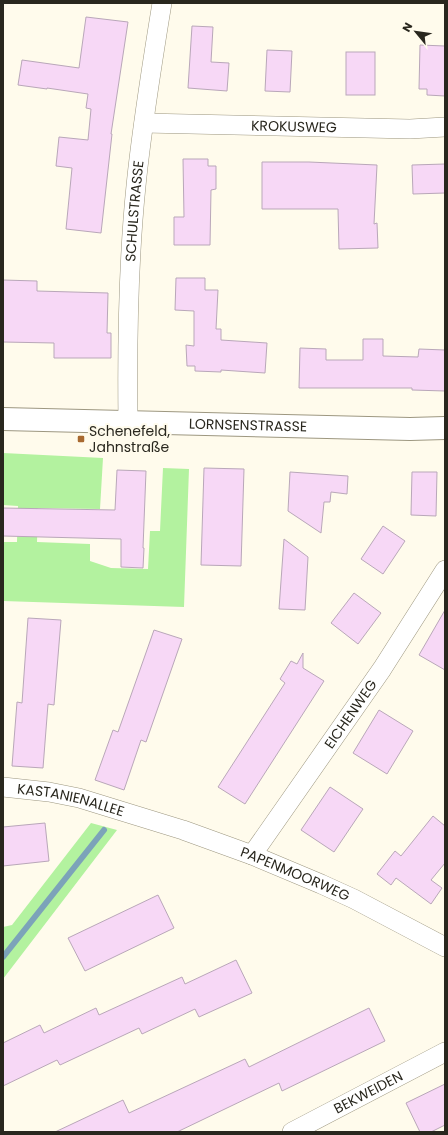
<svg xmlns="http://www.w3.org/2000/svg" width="448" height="1135" font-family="Poppins,sans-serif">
	<rect width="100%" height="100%" fill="#fffbec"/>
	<g fill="#b3f29f">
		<polygon points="3,453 103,458 100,509 38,508 37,542 90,544 90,561 111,568 148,569 150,531 160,531 163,468 189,469 184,607 3,601 3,542 17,542 18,506 3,505"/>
		<polygon points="91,823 117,830 3,979 3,927 12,925"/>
	</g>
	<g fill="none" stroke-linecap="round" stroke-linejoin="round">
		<polyline stroke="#7ca3b9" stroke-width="6" points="3,957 104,830"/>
	</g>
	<g fill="#f7d8f6" stroke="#b9a7b9">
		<polygon points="86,17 128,22 111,134 112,134 101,233 66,229 72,168 56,166 59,137 88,140 91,109 86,108 88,94 47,88 47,89 18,85 22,60 79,68"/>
		<polygon points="192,26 213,27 211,62 229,63 227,91 188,88"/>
		<polygon points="420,45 445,46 445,96 427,95 427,89 419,89"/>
		<polygon points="267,50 292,51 290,92 265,91"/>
		<rect x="346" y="52" width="29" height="43"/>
		<polygon points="183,159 208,159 208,166 216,166 216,189 211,190 210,245 174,245 174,217 184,217"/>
		<polygon points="262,162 309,162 377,165 374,224 377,223 378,248 339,249 338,209 262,209"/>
		<polygon points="445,164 445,193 413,194 412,165"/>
		<polygon points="176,278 205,278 205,290 218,290 216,329 221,329 221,340 267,343 265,373 221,370 221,372 195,371 195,366 187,366 186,345 194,346 194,311 175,310"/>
		<polygon points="3,280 37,281 37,291 108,293 107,333 111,333 111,358 54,358 54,343 3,342"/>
		<polygon points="363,339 383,339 383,356 418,357 419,349 445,350 445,391 412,390 412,388 299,388 300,348 326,349 326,360 363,360"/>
		<polygon points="204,468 244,469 241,566 201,565"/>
		<polygon points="117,470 146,471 143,548 144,548 143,568 121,567 121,539 3,536 3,508 115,510"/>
		<polygon points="290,472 348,476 347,494 331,492 330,502 324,502 321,533 288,511"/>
		<polygon points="412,472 437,472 436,516 411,515"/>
		<polygon points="383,526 405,541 383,574 361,559"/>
		<polygon points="284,539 308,557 305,610 279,609"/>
		<polygon points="354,593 381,613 358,644 331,623"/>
		<polygon points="445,610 445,670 419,655"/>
		<polygon points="28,618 61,620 54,705 48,704 43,768 12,766 17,702 22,703"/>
		<polygon points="154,630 182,639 146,742 141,740 124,790 95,780 113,730 118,732"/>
		<polygon points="303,653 303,668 324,681 245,804 218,787 285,683 280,679 291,661 297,664"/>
		<polygon points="379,710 413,731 387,774 353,753"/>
		<polygon points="330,787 363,809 334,852 301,830"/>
		<polygon points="433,816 445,826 445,863 431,880 442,888 431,904 396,878 391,885 377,874 395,851 401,856"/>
		<polygon points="45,823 49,861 3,866 3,827"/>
		<polygon points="158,895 174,928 85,971 68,938"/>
		<polygon points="236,960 252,993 199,1017 195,1009 142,1034 139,1028 60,1065 57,1060 3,1086 3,1043 40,1025 44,1033 96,1008 99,1015 182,977 185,984"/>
		<polygon points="369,1008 385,1041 282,1091 279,1083 177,1132 55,1132 123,1100 129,1113 245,1059 249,1067"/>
		<polygon points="445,1084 445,1125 431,1132 420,1132 406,1103"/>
	</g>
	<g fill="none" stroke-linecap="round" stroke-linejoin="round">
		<defs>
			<g id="minor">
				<path id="s1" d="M144 123 410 129 445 127"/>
				<path id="s2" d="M128 422C127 343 128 264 136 186 142 125 152 64 162 3"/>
				<path id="s3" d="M3 787 49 792 79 798 183 830 252 855 321 884 354 899 445 947"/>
				<path id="s4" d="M252 855 382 669 445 570"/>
				<path id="s5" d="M292 1132 445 1052"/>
			</g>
			<g id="tertiary">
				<path id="s6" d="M3 419 410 429 445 428"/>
			</g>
		</defs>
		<use href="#minor" stroke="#9d9780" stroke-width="20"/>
		<use href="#tertiary" stroke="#9d9780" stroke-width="24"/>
		<use href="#minor" stroke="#fff" stroke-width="19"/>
		<use href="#tertiary" stroke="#fff" stroke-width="22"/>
	</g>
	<rect fill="#a86930" stroke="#fffbec" stroke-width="1.5" x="77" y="435" width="8" height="8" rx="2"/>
	<g text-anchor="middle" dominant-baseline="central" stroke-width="4" stroke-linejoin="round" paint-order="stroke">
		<g font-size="14" fill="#29271e" stroke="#fffbec">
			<text stroke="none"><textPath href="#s1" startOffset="150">KROKUSWEG</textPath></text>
			<text stroke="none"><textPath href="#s2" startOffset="211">SCHULSTRASSE</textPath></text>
			<text stroke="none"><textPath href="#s6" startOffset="245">LORNSENSTRASSE</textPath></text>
			<text stroke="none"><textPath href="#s4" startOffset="172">EICHENWEG</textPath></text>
			<text stroke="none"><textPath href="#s3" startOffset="69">KASTANIENALLEE</textPath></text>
			<text stroke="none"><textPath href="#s3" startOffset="306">PAPENMOORWEG</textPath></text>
			<text stroke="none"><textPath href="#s5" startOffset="86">BEKWEIDEN</textPath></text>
		</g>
		<g font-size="14" fill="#29271e" stroke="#fffbec" text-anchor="start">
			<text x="89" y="431">Schenefeld,<tspan x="89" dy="16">Jahnstraße</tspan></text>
		</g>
	</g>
	<rect width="448" height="1135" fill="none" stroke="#29271e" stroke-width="8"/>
	<g transform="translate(416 32) rotate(299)" stroke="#fffbec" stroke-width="3" paint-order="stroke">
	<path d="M0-3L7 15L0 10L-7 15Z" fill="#29271e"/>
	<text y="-6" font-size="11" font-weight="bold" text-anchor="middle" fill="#29271e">N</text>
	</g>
</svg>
